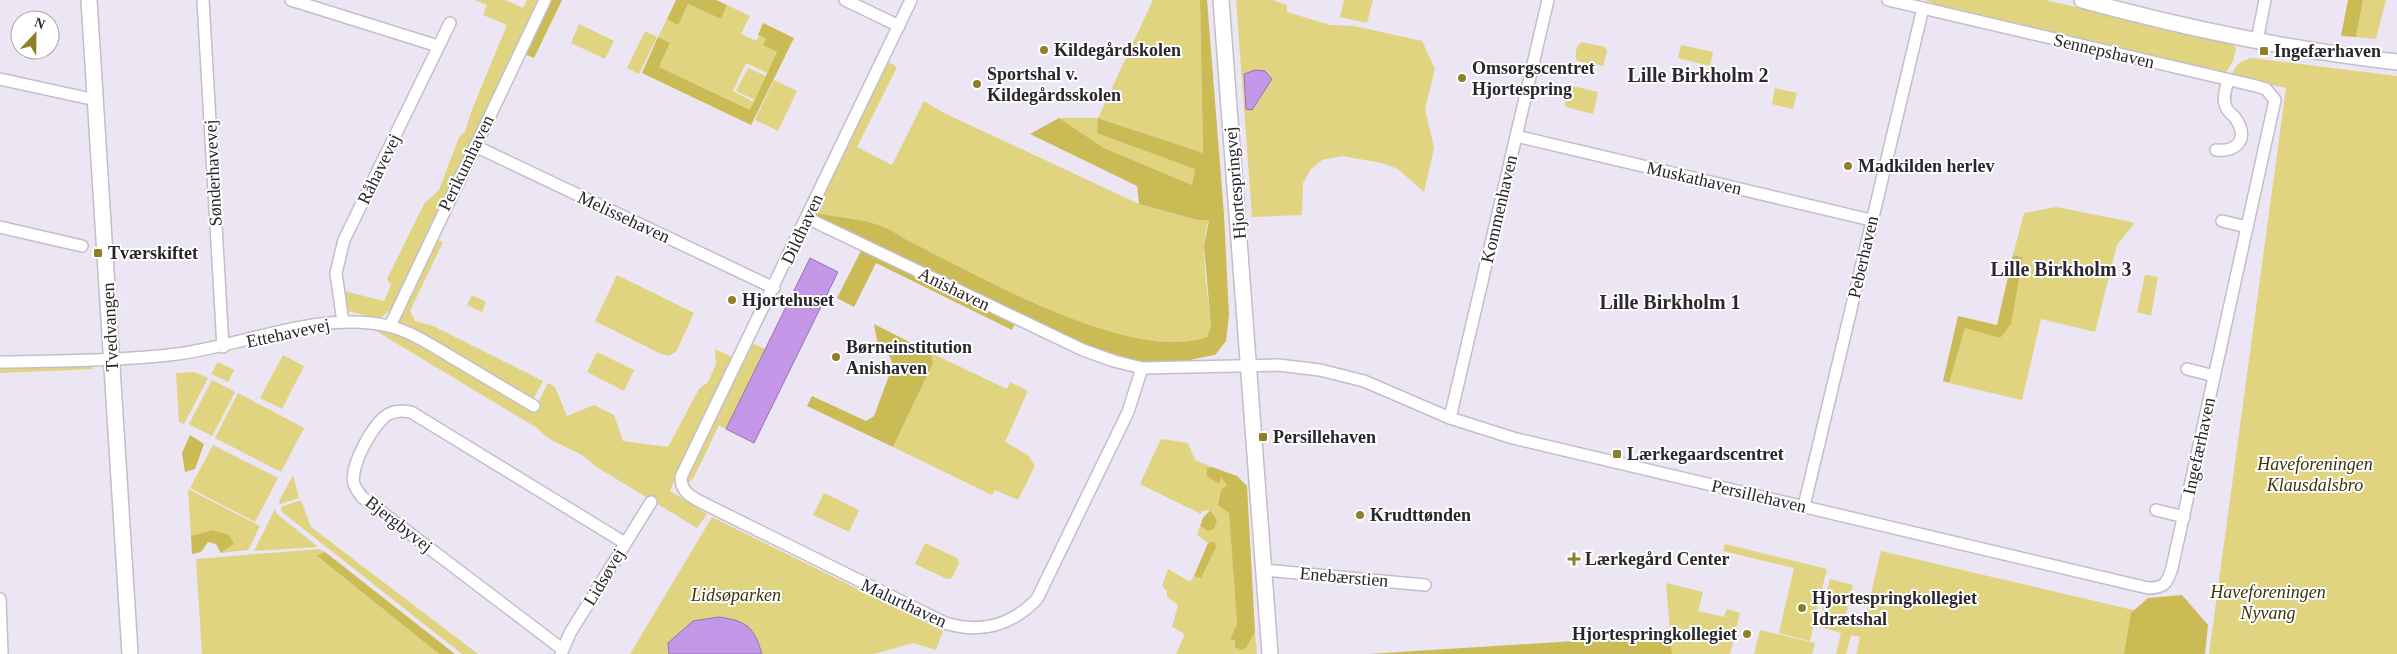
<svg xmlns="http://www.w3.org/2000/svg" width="2397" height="654" font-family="'Times New Roman',serif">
	<rect width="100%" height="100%" fill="#ece5f3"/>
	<g fill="#e0d481">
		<polygon points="475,0 505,0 523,8 527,0 541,0 392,308 380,319 348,311 344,291 384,301 391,285 387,279 424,204 439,190 459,137 465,132 471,112 507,25 483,15 487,5"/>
		<polygon points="1153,0 1200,0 1203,153 1099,118 1195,169 1192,185 1104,148 1059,118 1098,118"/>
		<polygon points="1236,0 1273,0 1287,5 1287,12 1330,25 1354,26 1422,41 1435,69 1425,109 1434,148 1424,192 1398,169 1382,163 1342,156 1322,160 1311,169 1303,183 1302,215 1252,217"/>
		<polygon points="1344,0 1373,0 1367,23 1340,17"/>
		<polygon points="1925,0 2045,0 2232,43 2236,48 2233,61 2225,74 1940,6"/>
		<polygon points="2363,0 2386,0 2376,39 2356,37"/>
		<polygon points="688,4 721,19 727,5 750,16 741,34 756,41 759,36 766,39 777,52 767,73 746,63 733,91 754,102 750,110 659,67 670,43 658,37 667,19 678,24"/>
		<polygon points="579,24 614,41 605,59 571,43"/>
		<polygon points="645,31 657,37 639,74 627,68"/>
		<path d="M1582 42 1605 47 1607 52 1603 66 1577 61C1574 55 1576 45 1582 42Z"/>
		<polygon points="1681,45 1713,52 1710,66 1678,58"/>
		<path d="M2251 58 2397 76V654H2209L2286 88 2232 76C2234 65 2241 61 2251 58Z"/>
		<path d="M887 61 897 67 857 147 892 165 924 101 944 113 1139 204 1198 220H1209C1198 247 1209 296 1211 326L1207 337C1132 364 979 276 909 241 901 237 894 231 886 228 867 219 836 217 815 213Z"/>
		<polygon points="748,68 766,76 755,100 736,91"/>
		<polygon points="774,80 797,91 778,131 755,120"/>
		<path d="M1572 86 1598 92 1593 114 1566 107C1563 101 1566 89 1572 86Z"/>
		<polygon points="1775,88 1797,93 1793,109 1772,104"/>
		<polygon points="2056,207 2132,222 2134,224 2117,245 2095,332 2041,319 2022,400 1949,383 1965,327 2000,338 2023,257 2013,255 2024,213"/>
		<polygon points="434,239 443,242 410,311 415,321 433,326 543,381 533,400 395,322"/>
		<polygon points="617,275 694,313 676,352 668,356 659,353 595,321"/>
		<polygon points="2145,275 2158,277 2151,316 2137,312"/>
		<polygon points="472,295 486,302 482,312 467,305"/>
		<path d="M376 331H390L415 339 535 409 548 383 555 387 567 416 594 405 614 415 623 441 668 447 699 389 708 382 716 364 715 349 732 357 742 339 765 349 726 429 719 425 694 477 686 486 675 479 670 491 707 514 697 528 595 466C579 448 552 446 537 428Z"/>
		<polygon points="597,352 634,370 624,391 587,372"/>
		<polygon points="931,353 1007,389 1010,382 1028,391 1005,442 1028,455 1035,466 1018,500 995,490 992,495 893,447 933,363"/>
		<polygon points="283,355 304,366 282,409 260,398"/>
		<polygon points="218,362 234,370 228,382 211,374"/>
		<polygon points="92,365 93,369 0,373 0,368 44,368"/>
		<polygon points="194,372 208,378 184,424 179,422 176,373"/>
		<polygon points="212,380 235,392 212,436 189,424"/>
		<polygon points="238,393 304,428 281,472 215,438"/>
		<polygon points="1161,439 1188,443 1195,460 1212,467 1207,468 1218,484 1221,478 1227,485 1218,505 1229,512 1237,624 1230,639 1246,648 1255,632 1257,654 1176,654 1185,634 1172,627 1178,605 1167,597 1167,591 1162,586 1168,569 1190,582 1194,576 1201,577 1214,541 1208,543 1197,535 1200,526 1208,531 1210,510 1202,511 1201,514 1140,484"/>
		<polygon points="213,445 278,478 255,522 190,488"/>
		<polygon points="293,475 299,498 280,504 279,501"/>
		<polygon points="188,489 260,526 248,550 221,553 229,548 229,535 213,530 191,536"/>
		<polygon points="824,493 859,510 849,532 813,515"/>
		<polygon points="301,500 311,527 478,654 462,654 282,512 281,507"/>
		<polygon points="275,509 277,514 318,547 254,551"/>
		<polygon points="712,517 943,631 936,650 913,643 874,654 630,654"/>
		<polygon points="925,543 957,558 959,563 952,578 947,579 915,564"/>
		<polygon points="1725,544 1827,569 1815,616 1863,627 1881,551 2150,614 2145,654 1856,654 1860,637 1851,635 1846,654 1836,654 1841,633 1814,625 1810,641 1779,633 1794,568 1723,551"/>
		<polygon points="319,549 325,552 318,557 439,654 202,654 196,559"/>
		<polygon points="1830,579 1853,585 1844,622 1821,616"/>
		<polygon points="1666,583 1703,592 1698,611 1724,617 1727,609 1740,613 1730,654 1672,654"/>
		<polygon points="1760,630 1815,643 1812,654 1754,654"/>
	</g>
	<g fill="#cabb55">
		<polygon points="550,0 562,0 534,58 525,54"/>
		<polygon points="676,0 716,0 727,5 721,19 688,4 678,25 667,19"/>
		<path d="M1200 0H1207L1224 215 1229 315 1226 341 1215 355C1200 357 1184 362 1170 363 1115 364 1066 338 1019 314L1012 330 876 263 854 307 837 298 866 241 821 220 815 213C836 217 867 219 886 228 894 231 901 237 909 241 979 276 1132 364 1207 337L1211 326 1204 246 1209 220H1198L1139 204 1137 186 1030 134 1059 118 1104 148 1192 185 1195 169 1097 133 1098 118 1203 153Z"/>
		<polygon points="2348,0 2363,0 2356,37 2341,36"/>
		<polygon points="763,23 794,38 751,125 642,73 658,37 670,43 659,67 750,110 777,52 763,45 766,39 758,35"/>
		<polygon points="2013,255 2023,257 2011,324 2000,338 1965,328 1949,383 1943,381 1958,316 1997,325"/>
		<polygon points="874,324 931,353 933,363 893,447 807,406 812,396 866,421 874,416 893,365 886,348 877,341"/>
		<polygon points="190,435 204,444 195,469 185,472 182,453"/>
		<polygon points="1212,467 1237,476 1247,486 1255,632 1246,648 1241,650 1235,647 1235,641 1230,639 1237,624 1229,513 1218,505 1221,490 1227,485 1221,478 1219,484 1207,476 1207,468"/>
		<polygon points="1210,510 1217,520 1214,529 1208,531 1200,526 1203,518"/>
		<polygon points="213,530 229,535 234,544 221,553 216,544 208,542 201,552 192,554 191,536"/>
		<polygon points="1214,541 1216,547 1201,578 1194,576 1208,543"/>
		<polygon points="325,552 455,654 439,654 317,556"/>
		<polygon points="2182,595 2208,625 2205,654 2124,654 2131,613 2148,598"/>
		<polygon points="1670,635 1672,654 1368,654"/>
	</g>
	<g fill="#c396e8" stroke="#9474af">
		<polygon points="1255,70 1265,71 1272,79 1252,110 1246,109 1244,74"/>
		<polygon points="810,258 838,272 754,443 726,429"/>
		<path d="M719 617C747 621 754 627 762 654H669L668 643 693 621Z"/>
	</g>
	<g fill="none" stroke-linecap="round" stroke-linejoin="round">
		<defs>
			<g id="street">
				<polyline points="203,0 223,347"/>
				<polyline points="291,0 438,46"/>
				<polyline points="845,0 899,26"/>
				<path d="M911 0 681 477C681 490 688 495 699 501L945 623C981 634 1011 626 1037 599L1128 412 1142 368"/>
				<polyline points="2257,41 2265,0"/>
				<polyline points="0,79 96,100"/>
				<polyline points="1516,136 1871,220"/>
				<polyline points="475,146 774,288"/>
				<path d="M2216 150C2237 152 2249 139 2236 119 2233 115 2228 112 2226 107 2222 98 2226 89 2228 80"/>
				<path d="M807 218 1083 350 1114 361 1142 368 1278 365 1320 370 1364 381 1450 418 1513 438 2148 588C2164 588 2167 584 2172 568L2275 100 2266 89 2256 86 1888 0"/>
				<polyline points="2222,221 2247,227"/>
				<polyline points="0,227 82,246"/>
				<polyline points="343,322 336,273 344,240 450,23"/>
				<polyline points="390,326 545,0"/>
				<path d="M0 362C59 361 119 361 177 354 247 345 318 310 389 326 412 332 433 346 453 358 480 374 507 390 534 406"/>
				<polyline points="2187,369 2214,376"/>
				<polyline points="1450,418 1548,0"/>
				<polyline points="1804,506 1923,8"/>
				<polyline points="2156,510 2184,517"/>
				<polyline points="1264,570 1425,585"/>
				<polyline points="0,599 2,654"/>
				<path d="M562 649 362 497C359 493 355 488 354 484 349 467 374 421 389 414 396 410 403 411 411 412L625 543"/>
				<polyline points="561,654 570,633 651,502"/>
			</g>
			<g id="secondary">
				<polyline points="89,0 130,654"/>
				<polyline points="1221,0 1270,654"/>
				<path d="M2082 0C2185 28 2290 50 2397 62"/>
			</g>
		</defs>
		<use href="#street" stroke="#c4bdca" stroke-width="14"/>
		<use href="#secondary" stroke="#c4bdca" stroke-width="18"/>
		<use href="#street" stroke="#fff" stroke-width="11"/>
		<use href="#secondary" stroke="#fff" stroke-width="15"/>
	</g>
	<g fill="#8d8027" stroke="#fff" stroke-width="2">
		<circle cx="1044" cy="50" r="5"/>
		<rect x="2259" y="46" width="10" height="10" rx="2.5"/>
		<circle cx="1462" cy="78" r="5"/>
		<circle cx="977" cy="84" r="5"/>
		<circle cx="1848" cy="166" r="5"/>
		<rect x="93" y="248" width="10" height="10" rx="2.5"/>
		<circle cx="732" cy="300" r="5"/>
		<circle cx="836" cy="357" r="5"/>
		<rect x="1258" y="432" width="10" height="10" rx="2.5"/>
		<rect x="1612" y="449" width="10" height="10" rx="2.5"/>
		<circle cx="1360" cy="515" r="5"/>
		<path d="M1571.5 551.5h5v5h5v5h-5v5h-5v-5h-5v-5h5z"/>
		<circle cx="1802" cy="608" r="5"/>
		<circle cx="1747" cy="634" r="5"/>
	</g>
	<g text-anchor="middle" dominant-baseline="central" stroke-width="4" stroke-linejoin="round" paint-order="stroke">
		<g font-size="18" font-weight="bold" fill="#28262b" stroke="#fff" text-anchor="start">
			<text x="1054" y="50">Kildegårdskolen</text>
			<text x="2274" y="51">Ingefærhaven</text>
			<text x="1472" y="68">Omsorgscentret<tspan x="1472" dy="21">Hjortespring</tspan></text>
			<text x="987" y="74">Sportshal v.<tspan x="987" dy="21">Kildegårdsskolen</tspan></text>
			<text x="1858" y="166">Madkilden herlev</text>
			<text x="108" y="253">Tværskiftet</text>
			<text x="742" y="300">Hjortehuset</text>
			<text x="846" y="347">Børneinstitution<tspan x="846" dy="21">Anishaven</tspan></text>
			<text x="1273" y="437">Persillehaven</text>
			<text x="1627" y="454">Lærkegaardscentret</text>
			<text x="1370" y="515">Krudttønden</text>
			<text x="1585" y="559">Lærkegård Center</text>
			<text x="1812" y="598">Hjortespringkollegiet<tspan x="1812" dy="21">Idrætshal</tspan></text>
			<text x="1737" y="634" text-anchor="end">Hjortespringkollegiet</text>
		</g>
		<g font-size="18" fill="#28262b" stroke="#fff">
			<text transform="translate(2104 51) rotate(13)">Sennepshaven</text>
			<text transform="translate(466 163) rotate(-64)">Perikumhaven</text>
			<text transform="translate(379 169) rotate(-64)">Råhavevej</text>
			<text transform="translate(213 173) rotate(-93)">Sønderhavevej</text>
			<text transform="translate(1694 178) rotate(13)">Muskathaven</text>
			<text transform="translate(1235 183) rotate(-95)">Hjortespringvej</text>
			<text transform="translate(1499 209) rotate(-77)">Kommenhaven</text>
			<text transform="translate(624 217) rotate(25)">Melissehaven</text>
			<text transform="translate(802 229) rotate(-65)">Dildhaven</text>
			<text transform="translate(1863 257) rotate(-77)">Peberhaven</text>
			<text transform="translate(954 289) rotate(26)">Anishaven</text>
			<text transform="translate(110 327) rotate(-93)">Tvedvangen</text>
			<text transform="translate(288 333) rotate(-12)">Ettehavevej</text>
			<text transform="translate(2199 446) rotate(-78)">Ingefærhaven</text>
			<text transform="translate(1759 496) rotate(13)">Persillehaven</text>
			<text transform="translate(399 524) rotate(38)">Bjergbyvej</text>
			<text transform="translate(604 577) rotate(-59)">Lidsøvej</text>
			<text transform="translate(1344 577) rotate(5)">Enebærstien</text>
			<text transform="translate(904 603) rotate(25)">Malurthaven</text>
		</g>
		<g font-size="18" font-style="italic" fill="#3a3407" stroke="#fff">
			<text x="2315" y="464">Haveforeningen<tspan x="2315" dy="21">Klausdalsbro</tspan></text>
			<text x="2268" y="592">Haveforeningen<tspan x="2268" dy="21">Nyvang</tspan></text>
			<text x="736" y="595">Lidsøparken</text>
		</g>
		<g font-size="20" font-weight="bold" fill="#2c2731" stroke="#fff">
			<text x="1698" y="75">Lille Birkholm 2</text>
			<text x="2061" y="269">Lille Birkholm 3</text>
			<text x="1670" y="302">Lille Birkholm 1</text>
		</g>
	</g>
	<g transform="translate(35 35) rotate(22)"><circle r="24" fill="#ffffff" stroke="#a9a8aa"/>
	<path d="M0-4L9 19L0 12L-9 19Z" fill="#8d8027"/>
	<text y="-8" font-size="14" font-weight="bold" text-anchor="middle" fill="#28262b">N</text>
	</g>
</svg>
